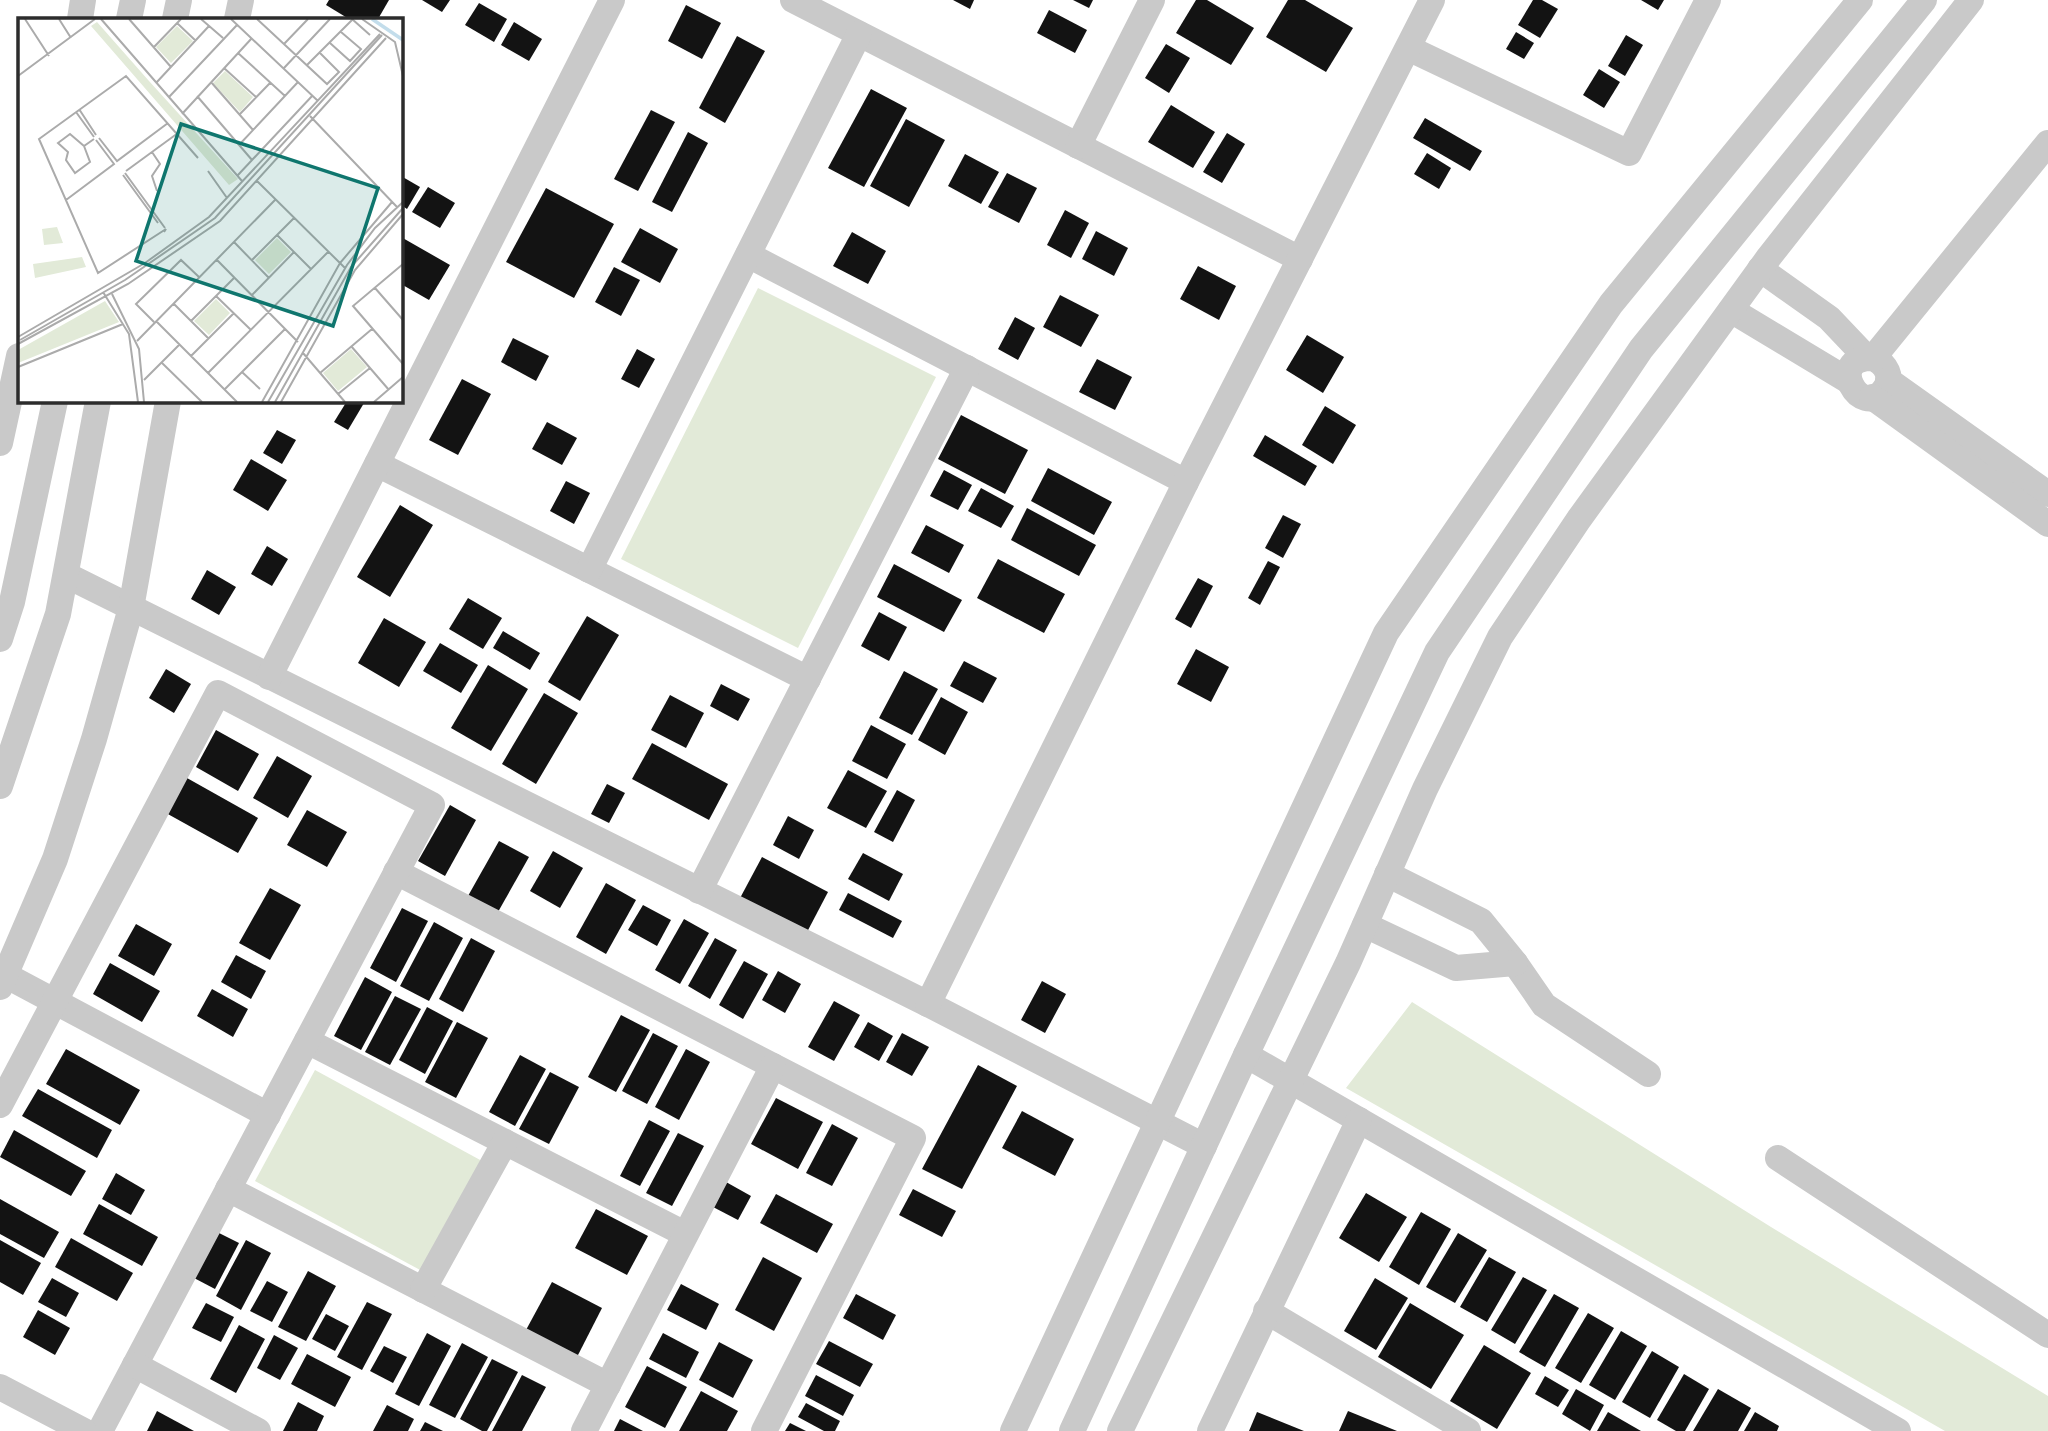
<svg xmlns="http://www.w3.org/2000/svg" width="2048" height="1431" font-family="Signika,sans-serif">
	<rect width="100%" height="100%" fill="#fff"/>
	<g fill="#e2ead8">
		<polygon points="758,288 936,377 798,648 621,559"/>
		<polygon points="1412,1002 1771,1227 2048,1396 2048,1431 1945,1431 1346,1088"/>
		<polygon points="315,1070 482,1161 422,1271 255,1181"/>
	</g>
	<g fill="#131313">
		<polygon points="329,0 389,0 378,19 349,19 326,5"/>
		<polygon points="422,0 450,0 442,12"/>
		<polygon points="953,0 974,0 970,9"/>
		<polygon points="1073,0 1093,0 1089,8"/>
		<polygon points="1196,0 1207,0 1254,28 1231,65 1176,33"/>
		<polygon points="1288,0 1305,0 1353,28 1326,72 1266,37"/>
		<polygon points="1533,0 1542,0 1558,9 1540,38 1518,25"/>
		<polygon points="1641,0 1664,0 1658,10"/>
		<polygon points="479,3 507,19 494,42 465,25"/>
		<polygon points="686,5 721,23 702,59 668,41"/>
		<polygon points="1049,10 1087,30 1075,53 1037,33"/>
		<polygon points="514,22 542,39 529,61 501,45"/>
		<polygon points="1516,32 1534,43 1524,59 1506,49"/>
		<polygon points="1626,35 1643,45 1625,76 1608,66"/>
		<polygon points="737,36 765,51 725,123 699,108"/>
		<polygon points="1166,44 1190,58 1169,93 1145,78"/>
		<polygon points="1599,69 1620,82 1604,108 1583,95"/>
		<polygon points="871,89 907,108 864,187 828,168"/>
		<polygon points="1171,105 1215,132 1193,168 1148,142"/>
		<polygon points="651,110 675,122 638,191 614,179"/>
		<polygon points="1425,118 1482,151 1470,171 1413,138"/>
		<polygon points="906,119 945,140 909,207 870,186"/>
		<polygon points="688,132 708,143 672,212 652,202"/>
		<polygon points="1227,133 1245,144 1222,183 1203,172"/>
		<polygon points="1427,153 1451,168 1439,189 1414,174"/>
		<polygon points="965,154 999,172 981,204 948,186"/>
		<polygon points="1007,173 1037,188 1019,223 988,207"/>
		<polygon points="401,176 420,187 407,209 401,205"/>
		<polygon points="428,187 455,203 440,228 412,212"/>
		<polygon points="546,188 614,224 574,298 506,262"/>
		<polygon points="1065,210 1089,223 1071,258 1047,245"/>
		<polygon points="640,228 678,249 660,283 621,262"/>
		<polygon points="1096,231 1128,248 1114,276 1082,259"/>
		<polygon points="852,232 886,251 868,284 833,266"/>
		<polygon points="401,237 450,265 429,300 401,284"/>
		<polygon points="1198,266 1236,286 1219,320 1180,299"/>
		<polygon points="614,267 640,280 621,316 595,302"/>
		<polygon points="1060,295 1099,315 1081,347 1043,327"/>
		<polygon points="1015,317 1035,328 1018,360 998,349"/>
		<polygon points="1307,335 1344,357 1323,393 1286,370"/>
		<polygon points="513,338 549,356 536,381 501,362"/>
		<polygon points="637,349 655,359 639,388 621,379"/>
		<polygon points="1097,359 1132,377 1115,410 1079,392"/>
		<polygon points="462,379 491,394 458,455 429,440"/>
		<polygon points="347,401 359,401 364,403 348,430 334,422"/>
		<polygon points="1325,406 1356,425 1333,464 1302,445"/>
		<polygon points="961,415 1028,450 1005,494 938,459"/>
		<polygon points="547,422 577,438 562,465 532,449"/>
		<polygon points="277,430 296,440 282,464 263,453"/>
		<polygon points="1265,435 1317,466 1305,486 1253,456"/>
		<polygon points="251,459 287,480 268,511 233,490"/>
		<polygon points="1048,468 1112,502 1094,535 1031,501"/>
		<polygon points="944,470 972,485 958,510 930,496"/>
		<polygon points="566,481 590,493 574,524 550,511"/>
		<polygon points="981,488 1014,506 1001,528 968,511"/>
		<polygon points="400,505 433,525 390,597 357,577"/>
		<polygon points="1027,508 1096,545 1079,576 1011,540"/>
		<polygon points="1283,515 1301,524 1283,558 1265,548"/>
		<polygon points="926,525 964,545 949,573 911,553"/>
		<polygon points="267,546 288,559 272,586 251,574"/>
		<polygon points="998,559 1065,594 1044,633 977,598"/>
		<polygon points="1268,561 1280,567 1260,605 1248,598"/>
		<polygon points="894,564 962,600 944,632 877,597"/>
		<polygon points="207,570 236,587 219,615 191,599"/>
		<polygon points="1198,578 1213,586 1191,628 1175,619"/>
		<polygon points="468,598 502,618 483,649 449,629"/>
		<polygon points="879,612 907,627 889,661 861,646"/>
		<polygon points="587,616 619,635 580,701 548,682"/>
		<polygon points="384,618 426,642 399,687 358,663"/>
		<polygon points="503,631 540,653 530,670 493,648"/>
		<polygon points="440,643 478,665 461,693 423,671"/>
		<polygon points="1196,649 1229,667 1211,702 1177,684"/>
		<polygon points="964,661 997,678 983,703 950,686"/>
		<polygon points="488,665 528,689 491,751 451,728"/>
		<polygon points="166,669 191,684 174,713 149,698"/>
		<polygon points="904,671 938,689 912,735 879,718"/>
		<polygon points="721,684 750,699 738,721 710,706"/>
		<polygon points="544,693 578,713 536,784 502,764"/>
		<polygon points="670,695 704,713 686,748 651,730"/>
		<polygon points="941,697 968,712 945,755 918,740"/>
		<polygon points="871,725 906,744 887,779 852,761"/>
		<polygon points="216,730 259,754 238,791 196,767"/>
		<polygon points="652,743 728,784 709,820 632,779"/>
		<polygon points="277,756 312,776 288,818 253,798"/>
		<polygon points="848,770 887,791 866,828 827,808"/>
		<polygon points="187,778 258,818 238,853 166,813"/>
		<polygon points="607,784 625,793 609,823 591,814"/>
		<polygon points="897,790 915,800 893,842 874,832"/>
		<polygon points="450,805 476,820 445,876 418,861"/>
		<polygon points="307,810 347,832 327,867 287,845"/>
		<polygon points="788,816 814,830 799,859 773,845"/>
		<polygon points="499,841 529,857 498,912 468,896"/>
		<polygon points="553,851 583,868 560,908 530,891"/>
		<polygon points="863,853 903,874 889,901 848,879"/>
		<polygon points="762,857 828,892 806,934 739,900"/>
		<polygon points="606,883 636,900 606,954 576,937"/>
		<polygon points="270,888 301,905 270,960 239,943"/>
		<polygon points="848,893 902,921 893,938 839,910"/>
		<polygon points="643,905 671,920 657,946 628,930"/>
		<polygon points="402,908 428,921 396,982 370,968"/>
		<polygon points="684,919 709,933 680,984 655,970"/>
		<polygon points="434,922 463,938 429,1001 400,986"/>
		<polygon points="136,924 172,944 154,976 118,956"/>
		<polygon points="471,938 495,951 463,1012 439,999"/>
		<polygon points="715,938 737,950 710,999 688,986"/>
		<polygon points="236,955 266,971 251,999 221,982"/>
		<polygon points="744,961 768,974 743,1019 719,1005"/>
		<polygon points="110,963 160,991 142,1022 93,994"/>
		<polygon points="778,971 801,984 785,1013 762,1000"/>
		<polygon points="365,977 392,992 361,1050 334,1036"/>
		<polygon points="1042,981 1066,994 1045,1033 1021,1020"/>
		<polygon points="212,989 248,1009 233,1037 197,1016"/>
		<polygon points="395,996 421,1009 390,1065 365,1052"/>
		<polygon points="834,1001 860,1015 834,1061 808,1047"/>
		<polygon points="427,1007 453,1021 425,1074 399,1060"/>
		<polygon points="621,1015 650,1030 616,1092 588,1077"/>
		<polygon points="457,1022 488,1038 456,1098 425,1082"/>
		<polygon points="868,1022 893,1036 879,1061 854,1047"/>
		<polygon points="653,1033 678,1046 647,1104 622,1091"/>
		<polygon points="902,1033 929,1047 912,1076 886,1062"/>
		<polygon points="66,1049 140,1090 120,1125 46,1084"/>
		<polygon points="686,1049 710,1062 679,1120 655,1107"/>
		<polygon points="520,1055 546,1069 515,1126 489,1112"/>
		<polygon points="978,1065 1017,1086 962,1189 922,1169"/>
		<polygon points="550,1072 579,1087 549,1144 519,1129"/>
		<polygon points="38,1089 112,1130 97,1158 22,1116"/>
		<polygon points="776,1098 823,1122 798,1169 751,1144"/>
		<polygon points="1022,1111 1074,1139 1055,1176 1002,1148"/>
		<polygon points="649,1120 670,1131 640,1186 620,1176"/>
		<polygon points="832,1124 858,1138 832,1186 806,1173"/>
		<polygon points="14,1130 86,1171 71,1196 0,1157"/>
		<polygon points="678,1133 704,1146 672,1206 646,1193"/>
		<polygon points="116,1173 145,1190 131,1215 102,1199"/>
		<polygon points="726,1182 751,1196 738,1220 713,1207"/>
		<polygon points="913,1189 956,1211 942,1237 899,1215"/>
		<polygon points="1366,1193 1407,1217 1379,1262 1339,1238"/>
		<polygon points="776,1194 833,1224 817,1253 760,1223"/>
		<polygon points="0,1199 59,1232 44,1258 0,1234"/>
		<polygon points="99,1204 158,1237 142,1266 83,1234"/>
		<polygon points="596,1209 648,1236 627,1275 575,1248"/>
		<polygon points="1421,1212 1451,1229 1419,1285 1389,1267"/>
		<polygon points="219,1233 239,1243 215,1289 194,1278"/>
		<polygon points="1458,1233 1487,1250 1455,1303 1426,1287"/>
		<polygon points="71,1238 133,1273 117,1301 55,1267"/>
		<polygon points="0,1240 41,1263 23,1295 0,1282"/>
		<polygon points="246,1240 271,1253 241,1310 216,1296"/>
		<polygon points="763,1257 802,1278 774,1331 735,1310"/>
		<polygon points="1489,1257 1516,1272 1487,1322 1460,1307"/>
		<polygon points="308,1271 336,1286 306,1341 278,1327"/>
		<polygon points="1523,1277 1547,1290 1515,1344 1491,1330"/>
		<polygon points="52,1278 79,1293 66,1317 38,1302"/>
		<polygon points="1375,1278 1408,1298 1376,1350 1344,1331"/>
		<polygon points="267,1281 288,1292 272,1322 250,1311"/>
		<polygon points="552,1282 602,1308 577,1357 526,1330"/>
		<polygon points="681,1284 719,1304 706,1330 667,1310"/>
		<polygon points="856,1294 896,1315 883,1340 843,1318"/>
		<polygon points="1554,1294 1579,1308 1545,1367 1519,1352"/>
		<polygon points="367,1302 392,1314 362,1370 337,1357"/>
		<polygon points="206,1303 234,1317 221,1342 192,1328"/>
		<polygon points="1410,1303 1464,1335 1431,1389 1378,1357"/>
		<polygon points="38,1310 70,1328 55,1355 23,1337"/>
		<polygon points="1588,1313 1614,1328 1581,1383 1555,1368"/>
		<polygon points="326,1314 349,1326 335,1351 312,1339"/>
		<polygon points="239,1325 265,1339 236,1393 210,1379"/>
		<polygon points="1621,1331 1647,1346 1615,1400 1589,1385"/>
		<polygon points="427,1333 451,1346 419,1406 395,1394"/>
		<polygon points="663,1333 699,1352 686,1378 649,1359"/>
		<polygon points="274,1335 298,1348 280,1380 257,1368"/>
		<polygon points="829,1341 873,1364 860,1387 816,1364"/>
		<polygon points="719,1342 753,1360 733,1398 699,1380"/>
		<polygon points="462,1343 488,1357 455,1418 429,1405"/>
		<polygon points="1484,1345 1531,1373 1497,1429 1450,1401"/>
		<polygon points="384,1346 407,1357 393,1383 370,1371"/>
		<polygon points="1652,1351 1679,1367 1650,1418 1622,1402"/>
		<polygon points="307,1354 351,1377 335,1407 291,1384"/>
		<polygon points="492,1359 518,1372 487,1431 482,1431 460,1419"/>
		<polygon points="647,1366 687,1387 665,1428 625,1407"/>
		<polygon points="1684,1374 1709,1389 1685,1431 1676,1431 1657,1420"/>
		<polygon points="522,1375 546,1387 522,1431 492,1431"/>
		<polygon points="816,1375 854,1395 843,1416 805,1396"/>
		<polygon points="1545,1376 1569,1390 1558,1407 1535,1394"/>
		<polygon points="1576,1389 1604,1405 1590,1431 1562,1414"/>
		<polygon points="1718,1389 1751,1408 1738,1431 1693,1431"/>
		<polygon points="701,1391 738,1411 727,1431 679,1431"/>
		<polygon points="298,1402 324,1416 317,1431 283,1431"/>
		<polygon points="806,1403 840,1421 835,1431 824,1431 798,1417"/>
		<polygon points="387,1405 414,1419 408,1431 373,1431"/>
		<polygon points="157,1411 194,1431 147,1431"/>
		<polygon points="1348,1411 1397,1431 1339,1431"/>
		<polygon points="1257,1412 1304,1431 1249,1431"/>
		<polygon points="1608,1412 1641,1431 1597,1431"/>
		<polygon points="1755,1412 1779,1426 1777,1431 1744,1431"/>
		<polygon points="620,1419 643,1431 614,1431"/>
		<polygon points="425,1422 443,1431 420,1431"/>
		<polygon points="790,1423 806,1431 785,1431"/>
	</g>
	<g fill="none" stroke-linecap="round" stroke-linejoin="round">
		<g stroke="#c9c9c9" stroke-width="26">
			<polyline points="793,0 1300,259"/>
			<polyline points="80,19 83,0"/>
			<polyline points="129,19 133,0"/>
			<polyline points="175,19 179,0"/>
			<polyline points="237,19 241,0"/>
			<polyline points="1408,48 1629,153 1708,0"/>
			<polyline points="1078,146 1152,0"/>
			<polyline points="748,255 1186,482"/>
			<polyline points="1760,269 1829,318 1867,358"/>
			<polyline points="1731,310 1849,381"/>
			<path d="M1873 358C1886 364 1894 377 1884 390 1861 421 1824 357 1873 358L2048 143"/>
			<polyline points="1888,380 2048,494"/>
			<polyline points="1872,397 2048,524"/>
			<polyline points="0,443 19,356"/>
			<polyline points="377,464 808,679"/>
			<polyline points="589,570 859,34"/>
			<polyline points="66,575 928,1004 1204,1146"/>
			<polyline points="0,639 12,602 55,401"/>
			<polyline points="269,677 612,0"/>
			<polyline points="0,786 58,614 98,401"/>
			<polyline points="396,872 913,1138 764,1431"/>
			<polyline points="1387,874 1481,921 1515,963 1544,1005 1648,1074"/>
			<polyline points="699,891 967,368"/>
			<polyline points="1365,925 1456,968 1515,963"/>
			<polyline points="5,975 268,1115"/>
			<polyline points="0,987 55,859 94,739 131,608 168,401"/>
			<polyline points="928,1004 1186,482 1432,0"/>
			<polyline points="307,1041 685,1234"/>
			<polyline points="1246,1055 1898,1431"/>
			<polyline points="0,1105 218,693 432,805 100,1431"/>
			<polyline points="1778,1158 2048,1335"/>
			<polyline points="228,1189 608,1385"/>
			<polyline points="423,1290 505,1142"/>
			<polyline points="1266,1311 1468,1431"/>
			<polyline points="135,1365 258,1431"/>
			<polyline points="0,1387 84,1431"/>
			<polyline points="584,1431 773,1066"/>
			<polyline points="1013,1431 1386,633 1611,304 1860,0"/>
			<polyline points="1072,1431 1246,1055 1437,652 1641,349 1924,0"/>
			<polyline points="1120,1431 1348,963 1425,789 1500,637 1579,519 1769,257 1971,0"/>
			<polyline points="1210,1431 1359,1120"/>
		</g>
	</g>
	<g transform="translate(18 18)">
		<rect width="385" height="385" fill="#fff"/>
		<path d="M79 4 131 63 220 161 211 167 73 8ZM159 8 175 23 153 45 138 29ZM207 53 235 79 222 94 195 65ZM39 209 45 225 26 227 24 211ZM259 220 273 234 251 256 237 242ZM64 239 68 249 17 260 15 246ZM198 281 212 295 191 317 176 303ZM87 283 101 304 0 345V332ZM333 331 349 349 320 373 305 355Z" fill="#e2ead8"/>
		<path fill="none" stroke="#c3ddeb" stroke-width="3.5" d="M354 1 385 22"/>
		<path fill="none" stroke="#ababab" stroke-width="2" d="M7 1 31 38M41 1 53 20M83 1 224 163M111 1 153 49M183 1 205 20M213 1 300 83M239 1 309 66 321 54 302 35M334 1 352 17M344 1 377 24 385 58M159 5 178 23M312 25 332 43 343 31 323 14M266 26 290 1M136 29 163 1M220 35 267 78M289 47 335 1M206 50 238 79M266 50 312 1M0 58 77 1M193 64 235 112M138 65 191 8M179 78 234 142M151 79 219 7M61 91 78 117M58 94 76 119M164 96 234 20M222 96 252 65M292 98 379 189M81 120 99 143 150 105M221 127 280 64M66 128 72 144 57 155 48 142 50 134 40 125 52 116 66 128 76 121M134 134 142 146 134 158 139 173M108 153 160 115M190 153 209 180M107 155 147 210M105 157 140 205M220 157 295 77M239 163 327 250M48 182 96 146 78 122M146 214 148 211 80 255 21 121 108 58 180 140M259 217 293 251M216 224 251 260M199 242 280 324M234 242 276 200M385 246 335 288 385 346M357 270 385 302M85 274 111 316 120 384M94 276 121 331 126 384M234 277 276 234M198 278 233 312M155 285 191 321M138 303 219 384M173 303 216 260M136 304 118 286 163 242 181 259M0 319 127 245 191 199 362 16M2 322 107 262 197 200 364 17M119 323 257 182M0 326 110 266 202 203 368 20M333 328 371 372M285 335 327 384M173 338 216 295M143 344 184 384M0 349 105 306M224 354 242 371M190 355 310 234M302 355 354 311M126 362 161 327M207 371 267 311M320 376 352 350M244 384 322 245 374 184M250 384 329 247 357 210 385 184M257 384 333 249 385 190M263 384 337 252 385 196M356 384 385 359"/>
		<path fill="#0f766e" fill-opacity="0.15" stroke="#0f766e" stroke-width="3.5" d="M163 106 360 170 315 308 118 243Z"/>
		<rect width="385" height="385" fill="none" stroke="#2c2c2c" stroke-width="3.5"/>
	</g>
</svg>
